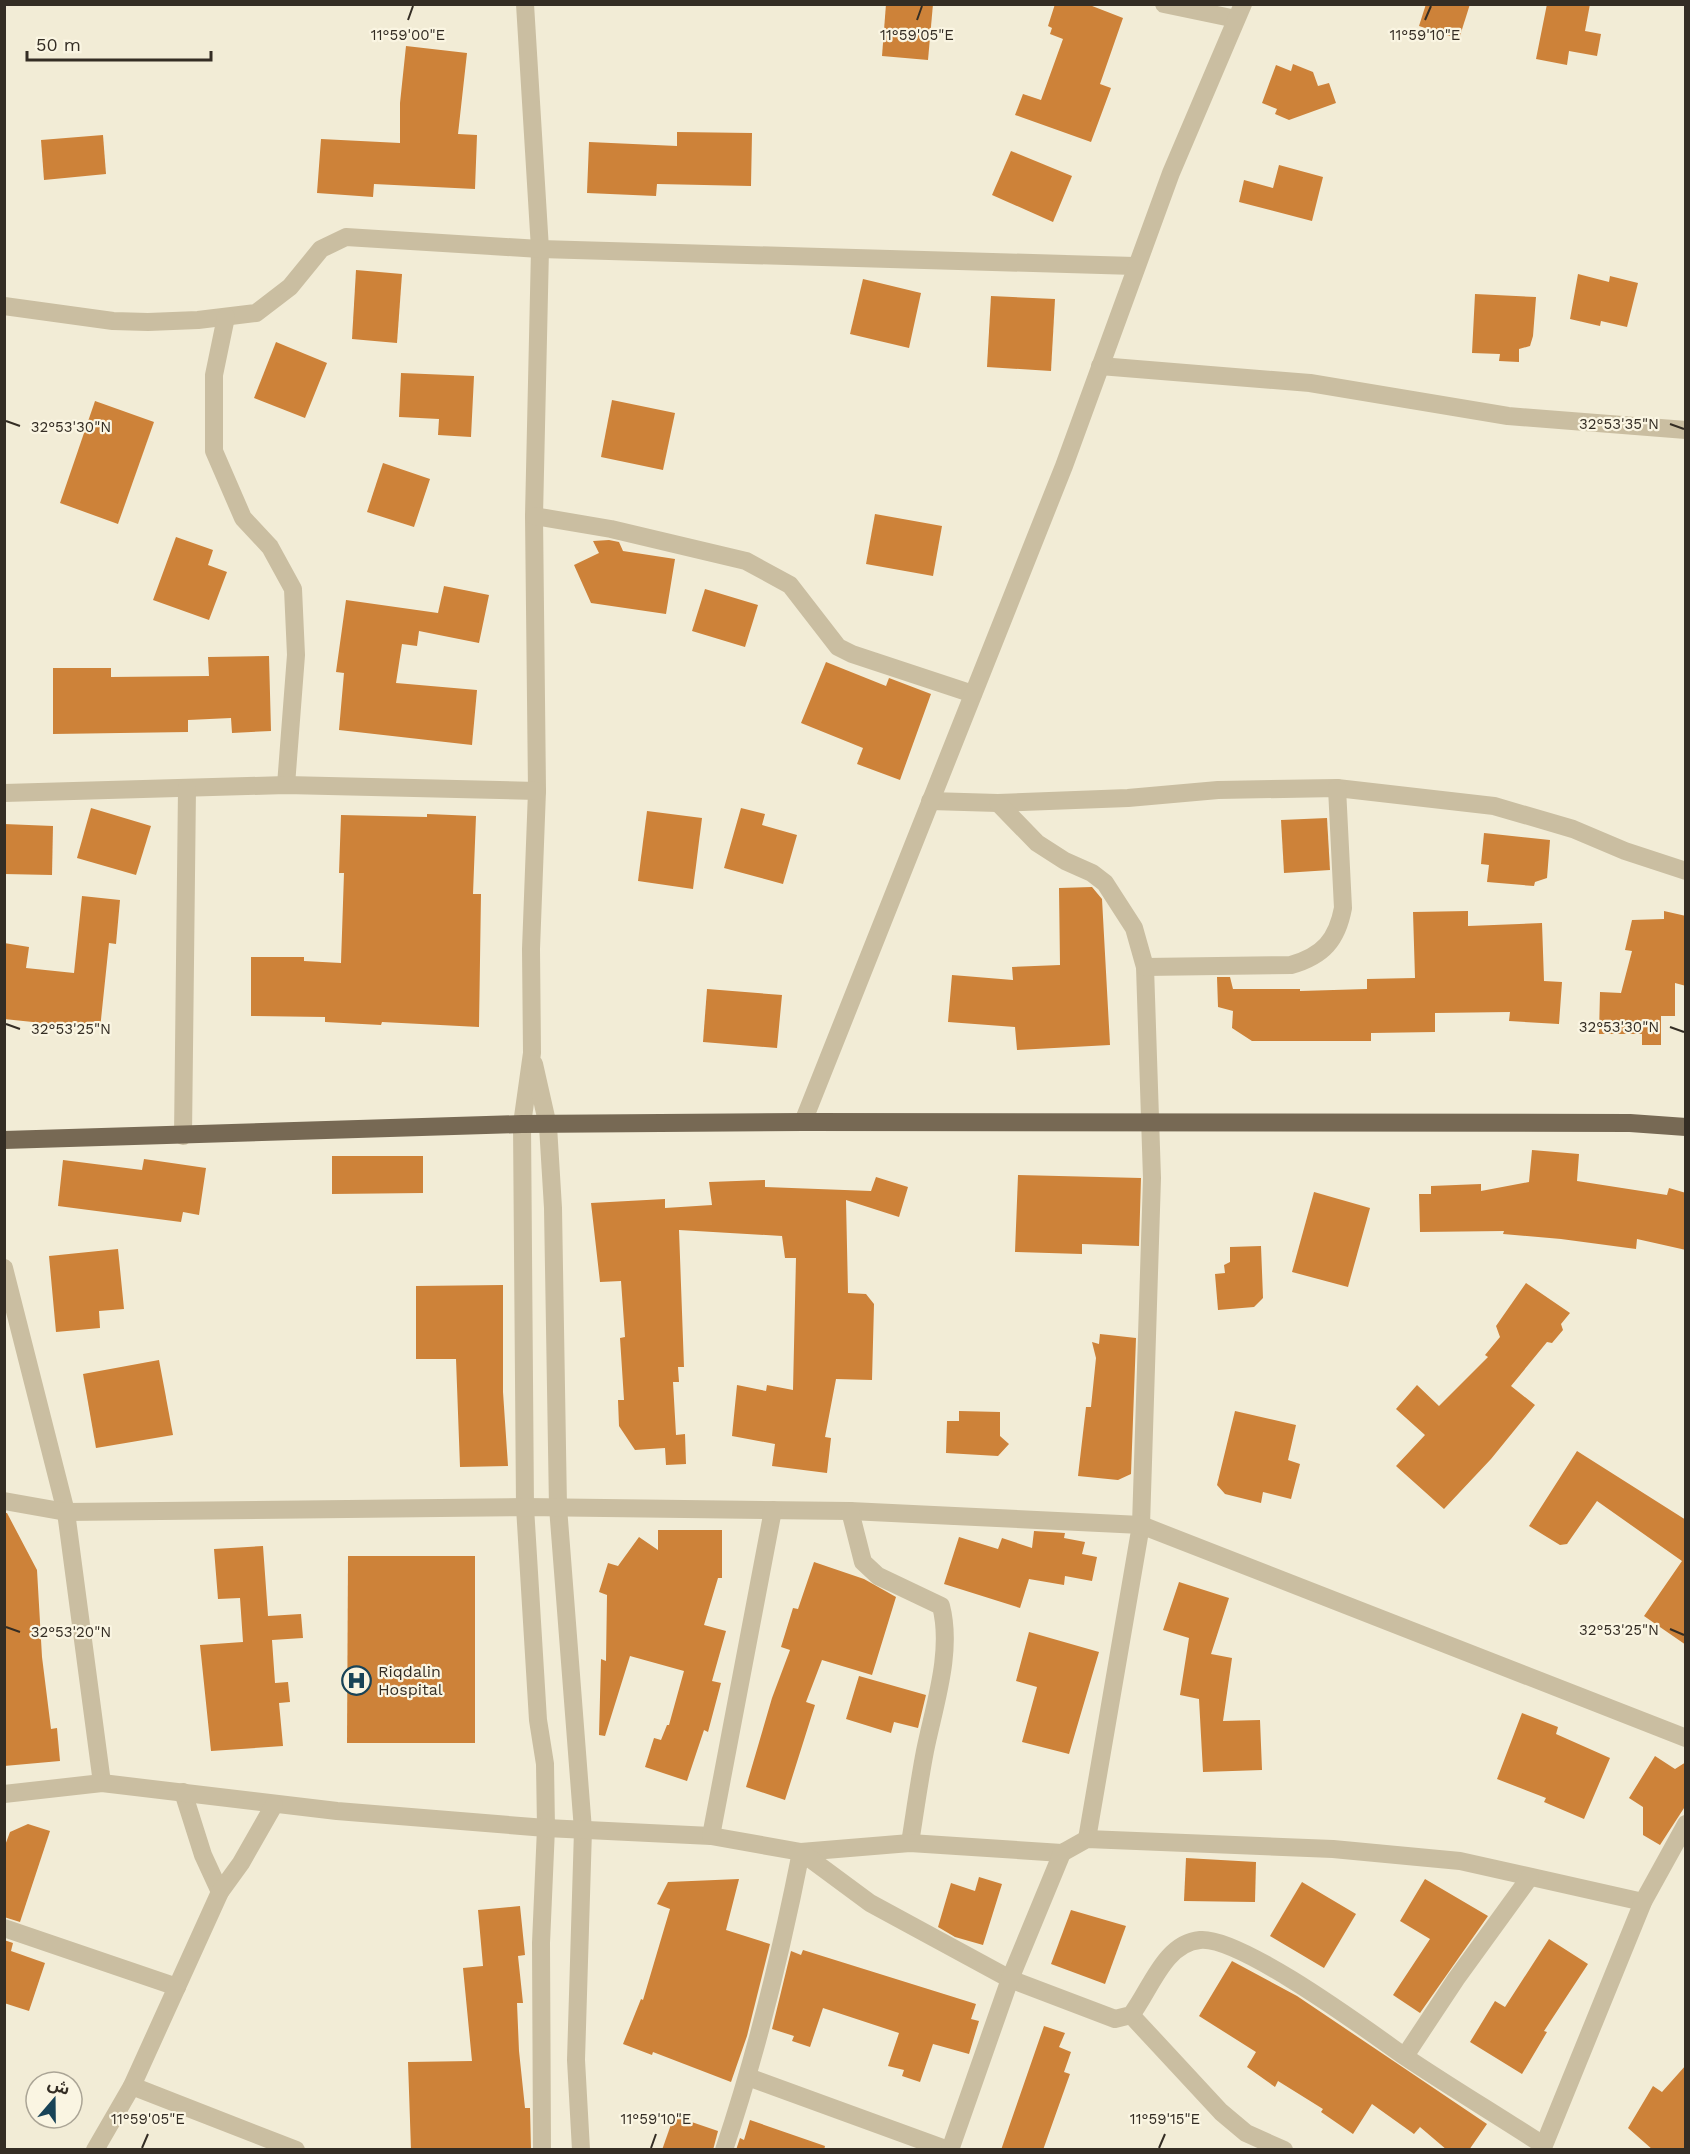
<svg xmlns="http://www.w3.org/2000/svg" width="1690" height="2154" font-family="'Work Sans','Noto Sans Arabic',sans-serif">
	<rect width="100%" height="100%" fill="#f2ecd6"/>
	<g fill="#cd8239">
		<polygon points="886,4 933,4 928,60 882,56"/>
		<polygon points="1055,4 1087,4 1123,18 1100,84 1111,88 1091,142 1015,115 1023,94 1041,100 1063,39 1050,34 1052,28 1048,26"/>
		<polygon points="1426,4 1470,4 1459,39 1419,26"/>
		<polygon points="1547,4 1590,4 1585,31 1601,34 1597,56 1569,51 1567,65 1536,59"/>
		<polygon points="406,46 467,53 458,134 477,135 475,189 374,184 373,197 317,193 321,139 400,143 400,103"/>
		<polygon points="1293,64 1313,72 1318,86 1329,83 1336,103 1289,120 1275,114 1277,109 1262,103 1276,65 1291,71"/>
		<polygon points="677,132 752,133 751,186 657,184 656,196 587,193 589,142 677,146"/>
		<polygon points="103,135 106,174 44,180 41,140"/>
		<polygon points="1011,151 1072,176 1053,222 992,195"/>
		<polygon points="1279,165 1323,177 1312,221 1239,202 1244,180 1273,188"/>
		<polygon points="356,270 402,274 397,343 352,339"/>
		<polygon points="1578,274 1609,282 1610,276 1638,283 1627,327 1601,321 1600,326 1570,319"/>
		<polygon points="863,279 921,293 909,348 850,334"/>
		<polygon points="1475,294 1536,297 1533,336 1530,346 1519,349 1519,362 1499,361 1500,354 1472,353"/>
		<polygon points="991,296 1055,299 1051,371 987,367"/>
		<polygon points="276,342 327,363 305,418 254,398"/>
		<polygon points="401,373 474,376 471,437 438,435 439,419 399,417"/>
		<polygon points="612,400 675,413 663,470 601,457"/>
		<polygon points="95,401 154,422 118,524 60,503"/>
		<polygon points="383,463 430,479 414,527 367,512"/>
		<polygon points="875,514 942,526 933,576 866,564"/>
		<polygon points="176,537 213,550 208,565 227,572 209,620 153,600"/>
		<polygon points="609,540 619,542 623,551 675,559 666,614 591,603 574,565 599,553 593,541"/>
		<polygon points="444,586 489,595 479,643 419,631 417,646 402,644 396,683 477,690 472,745 339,730 344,673 336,672 346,600 438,613"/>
		<polygon points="705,589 758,605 745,647 692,631"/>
		<polygon points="269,656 271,731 232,733 231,718 188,720 188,732 53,734 53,668 111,668 111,677 209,676 208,657"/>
		<polygon points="826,662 886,686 889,678 931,694 900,780 857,764 863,748 801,723"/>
		<polygon points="91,808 151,826 136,875 77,858"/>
		<polygon points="741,808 765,814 762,825 797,835 783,884 724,868"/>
		<polygon points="647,811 702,818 693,889 638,881"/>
		<polygon points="427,814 476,816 473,894 481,894 479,1027 382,1022 381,1025 325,1022 325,1017 251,1016 251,957 304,957 304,961 341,963 344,873 339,873 341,815 427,817"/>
		<polygon points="1327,818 1330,870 1284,873 1281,820"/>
		<polygon points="4,824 53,826 52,875 4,874"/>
		<polygon points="1484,833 1550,840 1547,878 1535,882 1534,886 1487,882 1489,865 1481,864"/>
		<polygon points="1092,887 1102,899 1110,1045 1017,1050 1015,1027 948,1022 952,975 1013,980 1012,967 1060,965 1059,888"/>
		<polygon points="82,896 120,900 116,944 109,943 100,1029 4,1019 4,943 29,947 26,968 74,973"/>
		<polygon points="1468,911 1468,926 1542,923 1544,981 1562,982 1559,1024 1509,1021 1510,1012 1435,1013 1435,1032 1371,1033 1371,1041 1252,1041 1232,1028 1233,1011 1218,1007 1217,977 1230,977 1233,989 1300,989 1300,991 1367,989 1367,979 1415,978 1413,912"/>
		<polygon points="1664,911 1686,916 1686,986 1675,983 1675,1016 1661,1016 1661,1045 1642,1045 1642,1034 1599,1034 1600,992 1621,993 1632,951 1625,950 1632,920 1664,919"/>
		<polygon points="707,989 782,995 777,1048 703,1042"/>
		<polygon points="1532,1150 1579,1154 1577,1181 1667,1195 1669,1188 1686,1193 1686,1250 1637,1239 1636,1249 1561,1239 1503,1234 1504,1231 1420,1232 1419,1194 1431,1194 1431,1186 1481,1184 1481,1191 1529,1182"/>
		<polygon points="332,1156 423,1156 423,1193 332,1194"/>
		<polygon points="144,1159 206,1168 199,1215 183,1212 181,1222 58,1206 63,1160 142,1170"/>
		<polygon points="1018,1175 1141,1178 1139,1246 1082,1244 1082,1254 1015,1252"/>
		<polygon points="876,1177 908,1187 899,1217 846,1200 848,1293 866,1294 874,1304 872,1380 836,1379 825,1437 831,1438 827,1473 772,1466 775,1444 732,1436 737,1385 766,1391 767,1385 793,1390 796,1258 785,1258 782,1236 679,1230 684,1367 678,1367 679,1382 673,1382 676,1435 685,1434 686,1464 666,1465 665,1448 635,1450 619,1426 618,1400 624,1400 620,1338 625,1337 621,1281 600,1282 591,1203 665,1199 665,1208 712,1205 709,1182 765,1180 765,1187 871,1191"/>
		<polygon points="1314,1192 1370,1208 1348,1287 1292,1272"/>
		<polygon points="1261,1246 1263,1298 1254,1307 1218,1310 1215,1274 1225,1273 1224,1265 1230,1262 1230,1247"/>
		<polygon points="118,1249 124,1309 99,1311 100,1328 56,1332 49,1256"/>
		<polygon points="1526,1283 1570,1313 1561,1324 1563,1330 1552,1343 1547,1342 1511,1386 1535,1405 1491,1459 1444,1509 1396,1466 1425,1435 1396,1409 1417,1385 1439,1406 1488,1357 1485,1355 1500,1337 1496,1326"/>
		<polygon points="503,1285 503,1392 508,1466 460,1467 456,1359 416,1359 416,1286"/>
		<polygon points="1100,1334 1136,1338 1131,1474 1118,1480 1078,1476 1086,1407 1091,1407 1096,1358 1092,1342 1099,1344"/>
		<polygon points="159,1360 173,1435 96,1448 83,1374"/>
		<polygon points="959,1411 1000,1412 1000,1436 1009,1444 998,1456 946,1453 947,1421 959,1421"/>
		<polygon points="1235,1411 1296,1425 1288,1460 1300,1464 1291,1499 1263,1492 1261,1503 1225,1494 1217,1485"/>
		<polygon points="1577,1451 1686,1520 1686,1645 1644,1616 1682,1561 1597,1501 1567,1544 1560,1545 1529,1526"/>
		<polygon points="4,1513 7,1513 37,1570 42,1657 51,1729 57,1728 60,1761 4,1766"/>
		<polygon points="658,1530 722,1530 722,1578 718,1578 704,1625 726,1631 712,1681 721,1683 708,1732 704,1730 687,1781 645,1767 654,1738 661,1740 667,1725 669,1725 684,1671 630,1656 605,1736 599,1735 601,1659 606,1661 607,1595 599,1592 608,1563 618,1566 639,1537 658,1550"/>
		<polygon points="1034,1531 1065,1533 1064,1538 1085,1542 1082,1554 1097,1557 1092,1581 1065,1576 1064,1585 1029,1579 1020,1608 944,1584 959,1537 998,1549 1002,1538 1032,1548"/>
		<polygon points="263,1546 268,1616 301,1614 303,1638 272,1640 275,1683 288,1682 290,1702 279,1703 283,1746 211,1751 200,1645 243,1642 240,1598 218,1599 214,1549"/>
		<polygon points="348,1556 475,1556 475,1743 347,1743"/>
		<polygon points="814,1562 864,1579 896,1597 872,1675 822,1660 806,1702 815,1705 785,1800 746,1787 772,1698 790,1650 781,1647 793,1608 798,1609"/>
		<polygon points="1179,1582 1229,1598 1211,1654 1232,1658 1223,1721 1260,1720 1262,1770 1203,1772 1199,1699 1180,1695 1189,1638 1163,1630"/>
		<polygon points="1029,1632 1099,1652 1069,1754 1022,1742 1037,1687 1016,1681"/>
		<polygon points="859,1676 926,1695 918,1728 894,1722 891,1733 846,1719"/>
		<polygon points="1522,1713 1558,1727 1556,1734 1610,1758 1584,1819 1544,1802 1546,1798 1497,1779"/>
		<polygon points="1655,1756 1675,1769 1686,1762 1686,1805 1660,1845 1643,1835 1643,1807 1629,1798"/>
		<polygon points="28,1824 50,1831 20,1922 4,1917 4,1848 10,1832"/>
		<polygon points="1186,1858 1256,1862 1255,1902 1184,1901"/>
		<polygon points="979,1877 1002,1884 983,1945 955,1937 938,1927 951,1883 975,1891"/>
		<polygon points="739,1879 726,1930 770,1944 747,2036 731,2082 653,2052 652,2055 623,2044 641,1999 643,2000 670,1909 657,1904 668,1882"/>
		<polygon points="1425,1879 1488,1916 1420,2013 1393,1995 1430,1939 1400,1921"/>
		<polygon points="1302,1882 1356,1914 1324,1968 1270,1936"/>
		<polygon points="520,1906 525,1955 518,1956 523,2003 517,2003 519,2051 525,2108 530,2108 531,2150 411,2150 408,2062 472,2061 463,1968 483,1966 478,1910"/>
		<polygon points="1071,1910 1126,1926 1105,1984 1051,1964"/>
		<polygon points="1549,1939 1588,1964 1544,2031 1547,2032 1522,2074 1470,2042 1495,2001 1505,2007"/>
		<polygon points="4,1940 13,1943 11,1951 45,1963 29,2011 4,2003"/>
		<polygon points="803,1950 976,2004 971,2019 979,2021 969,2054 933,2044 920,2082 902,2076 904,2070 888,2066 899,2033 823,2008 810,2047 792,2041 794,2036 772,2029 791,1951 801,1955"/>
		<polygon points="1232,1961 1297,1996 1487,2124 1469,2150 1447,2150 1420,2127 1414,2134 1372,2104 1353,2134 1321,2112 1323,2109 1278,2081 1275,2087 1247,2067 1256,2052 1199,2016"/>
		<polygon points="1044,2026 1065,2033 1059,2047 1071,2052 1064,2072 1070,2074 1043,2150 1001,2150"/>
		<polygon points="1686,2065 1686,2150 1653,2150 1628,2128 1653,2086 1662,2092"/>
		<polygon points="674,2116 718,2131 713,2150 662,2150"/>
		<polygon points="750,2120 825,2146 824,2150 736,2150 740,2138 744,2140"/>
	</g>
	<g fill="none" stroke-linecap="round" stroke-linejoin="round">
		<g stroke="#cabea1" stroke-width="18">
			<polyline points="525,4 540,249 534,516 537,791 531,949 532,1053 522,1124 525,1507 538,1720 545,1764 546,1828 541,1943 542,2150"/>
			<polyline points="1164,4 1236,19"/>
			<polyline points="4,306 113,321 148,322 198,320 256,313 290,287 321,249 346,237 540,249 1135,266"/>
			<polyline points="226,317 214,375 214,451 243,518 270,547 293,589 296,655 286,785"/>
			<polyline points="1100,366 1310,383 1508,416 1686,430"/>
			<polyline points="534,516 611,529 746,561 790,585 838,647 852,654 973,694"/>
			<polyline points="4,793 286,785 537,791"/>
			<polyline points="930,801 998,803 1128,798 1218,790 1337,788 1494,806 1573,829 1625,851 1686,871"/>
			<polyline points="998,803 1037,843 1065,861 1092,873 1105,883 1134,928 1145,967 1152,1178 1141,1525 1087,1839"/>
			<path d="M1145 967 1291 965C1323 956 1337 940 1343 908L1337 788"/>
			<polyline points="534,1064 548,1126 553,1208 558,1507 583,1830 576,2060 581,2150"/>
			<polyline points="803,1122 1064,466 1171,173 1243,4"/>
			<polyline points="183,1136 187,788"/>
			<polyline points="4,1268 66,1512 102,1783"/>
			<polyline points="4,1501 66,1512 525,1507 850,1511 1141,1525 1686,1738"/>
			<path d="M850 1511 863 1562 878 1576 941 1606C953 1652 934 1706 925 1751 919 1782 915 1812 910 1843"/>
			<polyline points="183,1792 203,1855 220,1892"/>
			<polyline points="4,1794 102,1783 337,1811 546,1828 711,1836 801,1852 910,1843 1062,1853 1087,1839 1333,1849 1460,1861 1643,1902"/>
			<polyline points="711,1836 773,1510"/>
			<polyline points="4,1928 177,1987"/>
			<polyline points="1131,2015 1221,2112 1246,2133 1284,2150"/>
			<polyline points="1405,2056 1456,1979 1530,1877"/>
			<polyline points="748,2077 948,2150"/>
			<polyline points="132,2086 296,2150"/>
			<polyline points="95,2150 132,2086 220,1892 241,1863 274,1805"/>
			<path d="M724 2150C757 2052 781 1953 801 1852L870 1903 1010 1979 1115 2019 1131 2015C1150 1991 1164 1943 1200 1940 1240 1936 1367 2030 1404 2056 1450 2087 1497 2115 1543 2145"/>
			<polyline points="950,2150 1010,1979 1062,1853"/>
			<polyline points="1542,2150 1643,1902 1686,1824"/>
		</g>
		<polyline stroke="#776954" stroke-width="18" points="4,1140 522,1124 803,1122 1630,1123 1686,1127"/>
	</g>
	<path fill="none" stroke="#342d24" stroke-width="2" d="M408 20 413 6M917 20 922 6M1425 20 1431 6M6 421 20 426M1670 424 1684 429M6 1024 20 1029M1670 1027 1684 1032M6 1627 20 1632M1670 1629 1684 1635M142 2148 148 2134M651 2148 656 2134M1159 2148 1165 2134"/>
	<defs>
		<symbol id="hospital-ring" viewBox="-11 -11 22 22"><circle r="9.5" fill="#faf5e2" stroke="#184357" stroke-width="1.5"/><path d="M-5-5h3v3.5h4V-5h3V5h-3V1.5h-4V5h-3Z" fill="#184357"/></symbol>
	</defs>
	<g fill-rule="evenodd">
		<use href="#hospital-ring" x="340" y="1664" width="33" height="33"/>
	</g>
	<g text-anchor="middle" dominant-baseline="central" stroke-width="4.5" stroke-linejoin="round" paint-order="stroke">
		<g font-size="16" fill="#342d24" stroke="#faf5e2" text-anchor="start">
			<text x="378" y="1671">Riqdalin<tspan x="378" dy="18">Hospital</tspan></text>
		</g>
	</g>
	<g font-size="15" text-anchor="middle" fill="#342d24" stroke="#faf5e2" stroke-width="4.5" stroke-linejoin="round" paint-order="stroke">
		<text x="408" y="40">11°59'00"E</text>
		<text x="917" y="40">11°59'05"E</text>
		<text x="1425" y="40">11°59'10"E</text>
		<text x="1619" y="429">32°53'35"N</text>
		<text x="71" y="432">32°53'30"N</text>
		<text x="1619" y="1032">32°53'30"N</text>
		<text x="71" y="1034">32°53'25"N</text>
		<text x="1619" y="1635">32°53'25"N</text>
		<text x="71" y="1637">32°53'20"N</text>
		<text x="148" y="2124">11°59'05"E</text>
		<text x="656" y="2124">11°59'10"E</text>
		<text x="1165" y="2124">11°59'15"E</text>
	</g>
	<rect width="1690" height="2154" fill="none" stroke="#342d24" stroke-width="12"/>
	<g transform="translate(54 2100) rotate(20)"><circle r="28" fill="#faf5e2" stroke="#aba596" stroke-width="1.5"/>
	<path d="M0-4.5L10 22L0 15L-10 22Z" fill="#184357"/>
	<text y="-9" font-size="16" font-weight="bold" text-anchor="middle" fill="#342d24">ش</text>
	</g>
	<path d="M27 51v9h184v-9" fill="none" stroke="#342d24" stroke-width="3"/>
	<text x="36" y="51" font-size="18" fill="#342d24" stroke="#faf5e2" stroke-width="4.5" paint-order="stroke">50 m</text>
</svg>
